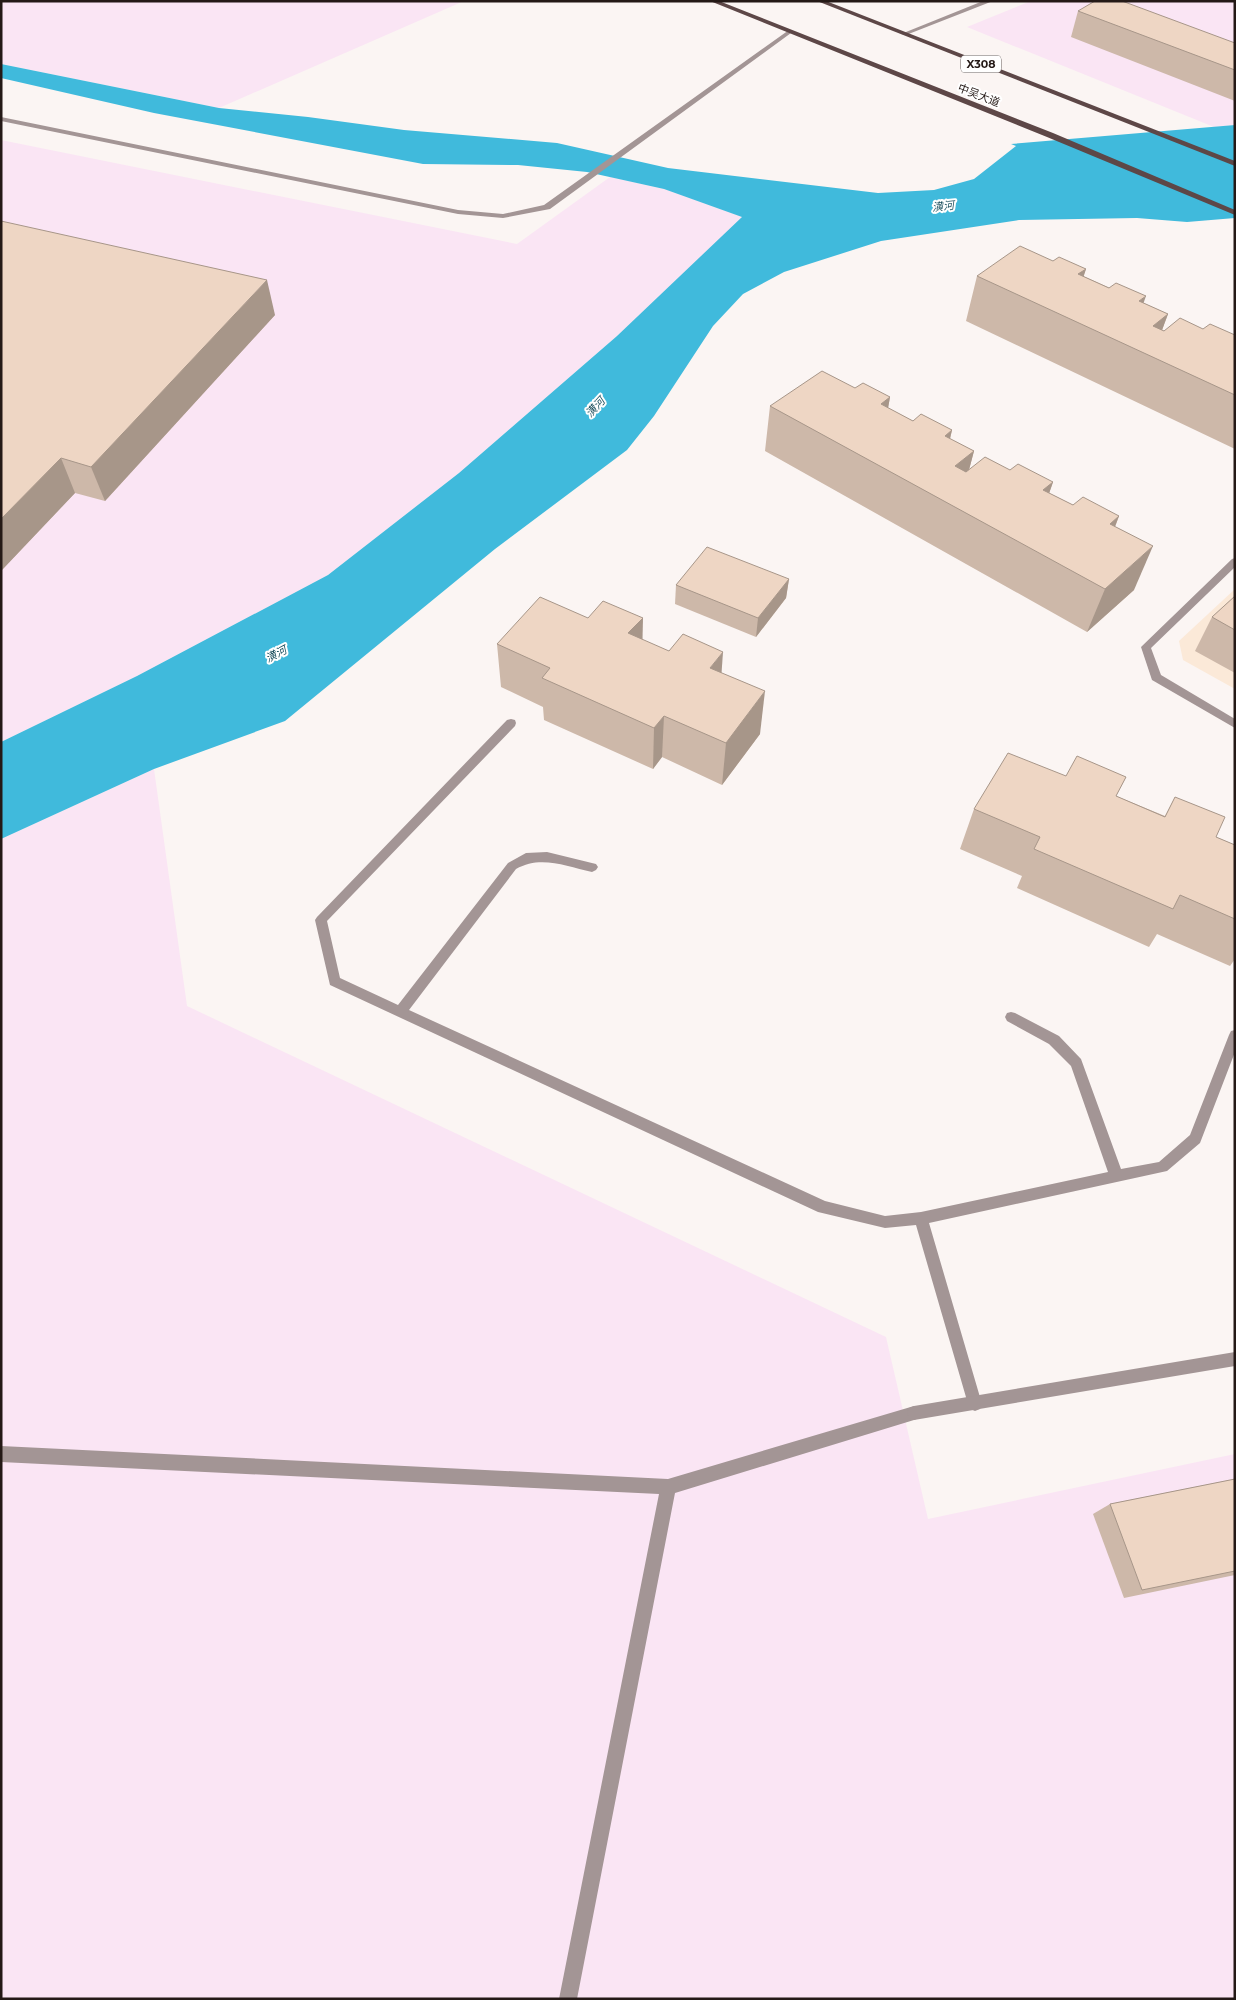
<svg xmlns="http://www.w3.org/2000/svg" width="1236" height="2000" font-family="Montserrat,'Noto Sans SC',sans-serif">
	<rect width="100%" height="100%" fill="#fbf5f3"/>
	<polygon fill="#fbe9d8" points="1235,589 1235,689 1183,660 1179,641"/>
	<g fill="#fae5f4">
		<polygon points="1,1 464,1 219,108 1,64"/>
		<polygon points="1031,1 1235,1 1235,125 1214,127 967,27"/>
		<polygon points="1,140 517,244 610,177 664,189 743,217 617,336 459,473 328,575 137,676 1,742"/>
		<polygon points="154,769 187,1006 886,1337 928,1519 1235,1454 1235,1999 1,1999 1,839"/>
	</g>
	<polygon fill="#40badc" points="1,64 219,108 308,117 404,130 557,143 668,168 878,193 934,190 974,179 1016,146 1011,144 1235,125 1235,218 1187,222 1137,218 1019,220 881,241 784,272 743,294 713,326 654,416 627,450 495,549 285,721 154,769 1,839 1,742 137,676 328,575 459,473 617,336 742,217 664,189 587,172 518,165 423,164 154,113 1,78"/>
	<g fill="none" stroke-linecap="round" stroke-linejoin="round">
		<g fill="#a39595" fill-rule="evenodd">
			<polygon points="1235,558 1235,567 1151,648 1161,675 1235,719 1235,728 1152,680 1141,647 1232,559"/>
			<path d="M511 719 515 720 516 723 515 726 327 921 340 978 398 1005 508 863 526 853 547 852 596 864 598 867 596 870 592 872C566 866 540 855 516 869L409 1010 825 1201 885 1216 921 1212 1108 1172 1071 1066 1049 1044 1007 1021 1005 1017 1007 1013 1011 1012 1015 1013 1059 1036 1081 1059 1121 1169 1159 1162 1190 1135 1229 1035 1231 1031 1235 1030V1052L1200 1143 1167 1171 929 1223 982 1404 980 1409 975 1411 970 1409 968 1404 916 1225 885 1228 818 1212 330 985 315 920 317 917 507 720Z"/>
			<polygon points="914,1406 919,1408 921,1413 919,1418 914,1420 675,1493 577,1999 559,1999 659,1494 1,1462 1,1446 668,1479"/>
		</g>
		<g fill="#a39595" fill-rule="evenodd">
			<polygon points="983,1 993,1 906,35 901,34"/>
			<polygon points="789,30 792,32 791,33 550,209 503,218 458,214 1,121 1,117 458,210 503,214 544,205"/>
			<polygon points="1235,1352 1235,1366 914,1420 909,1418 907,1413 909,1408 914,1406"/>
		</g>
		<g fill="#5d4747" fill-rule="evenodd">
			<polygon points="710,1 719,1 1053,133 1235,210 1235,215 1047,137"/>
			<polygon points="817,1 826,1 1235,161 1235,166"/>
		</g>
	</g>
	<g fill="#cdb8a9">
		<polygon points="1078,11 1235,43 1235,101 1071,37"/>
		<polygon points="1,221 275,315 105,501 75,493 1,571"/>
		<polygon points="1053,261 1086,269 1083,276 1168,314 1162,330 1164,331 1203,329 1235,335 1235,449 966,321 977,276"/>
		<polygon points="855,388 890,397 888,408 913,421 952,430 950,439 974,451 969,470 1010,470 1053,482 1049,493 1073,505 1119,516 1115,527 1134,590 1087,632 765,451 770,406"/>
		<polygon points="789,579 786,598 756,637 675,604 676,585"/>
		<polygon points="1235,596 1235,673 1195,651 1212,617"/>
		<polygon points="588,618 721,673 760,734 722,785 662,757 653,769 544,720 543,707 501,687 497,644"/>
		<polygon points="1066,776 1126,777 1116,796 1165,816 1175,797 1216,837 1235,845 1235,959 1230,966 1157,934 1149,947 1017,888 1022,876 960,849 974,809"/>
		<polygon points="1235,1479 1235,1575 1124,1598 1093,1514 1110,1504"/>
	</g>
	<g fill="#a79689">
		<polygon points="1086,269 1072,313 1078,274"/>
		<polygon points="267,280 275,315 105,501 91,467"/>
		<polygon points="1146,296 1130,341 1139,301"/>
		<polygon points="1168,314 1152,357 1153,326"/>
		<polygon points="890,397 882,442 881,404"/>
		<polygon points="952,430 941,475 945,436"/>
		<polygon points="974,451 962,496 955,466"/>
		<polygon points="61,458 75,493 1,571 1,519"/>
		<polygon points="1053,482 1038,526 1043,490"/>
		<polygon points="1119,516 1102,560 1110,524"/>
		<polygon points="1153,546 1134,590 1087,632 1105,589"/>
		<polygon points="789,579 786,598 756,637 758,618"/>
		<polygon points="643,618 642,661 628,633"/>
		<polygon points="723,652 720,695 710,668"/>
		<polygon points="765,691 760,734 722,785 726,743"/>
		<polygon points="664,716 662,757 653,769 654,728"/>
	</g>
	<g fill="#eed6c4" stroke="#a79689">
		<polygon points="1095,1 1122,1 1235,43 1235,70 1078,11"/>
		<polygon points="1,221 267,280 91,467 61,458 1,519"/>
		<polygon points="1020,246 1053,261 1059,257 1086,269 1078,274 1109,288 1116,283 1146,296 1139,301 1168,314 1153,326 1164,331 1180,318 1203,329 1210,324 1235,335 1235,395 977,276"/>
		<polygon points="822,371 855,388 863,383 890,397 881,404 913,421 921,414 952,430 945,436 974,451 955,466 966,472 985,457 1010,470 1018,464 1053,482 1043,490 1073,505 1083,497 1119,516 1110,524 1153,546 1105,589 770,406"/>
		<polygon points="707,547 789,579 758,618 676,585"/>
		<polygon points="1235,596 1235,630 1212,617"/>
		<polygon points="540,597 588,618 603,601 643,618 628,633 669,651 683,634 723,652 710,668 765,691 726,743 664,716 654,728 542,678 550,668 497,644"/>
		<polygon points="1008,753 1066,776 1077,756 1126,777 1116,796 1165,817 1175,797 1225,817 1216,837 1235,845 1235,919 1180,895 1173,909 1034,849 1040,837 974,809"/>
		<polygon points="1235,1479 1235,1571 1142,1590 1110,1504"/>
	</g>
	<g text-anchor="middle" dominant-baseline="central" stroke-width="4" stroke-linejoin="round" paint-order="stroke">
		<rect fill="#fff" stroke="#665e5c" stroke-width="1" x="961" y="55.5" width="40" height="17" rx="4"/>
		<g font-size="11" font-weight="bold" fill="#241916">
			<text x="981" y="64">X308</text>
		</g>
		<g font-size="11" fill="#241916" stroke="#fff">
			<text transform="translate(979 95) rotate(21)">中吴大道</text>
		</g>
		<g font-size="11" font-style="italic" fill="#1f515f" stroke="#fff">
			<text transform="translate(943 206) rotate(-6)">潢河</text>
			<text transform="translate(595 407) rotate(-47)">潢河</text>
			<text transform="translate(276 654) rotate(-27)">潢河</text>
		</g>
	</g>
	<rect width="1236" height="2000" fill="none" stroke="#241916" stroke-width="5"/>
</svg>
